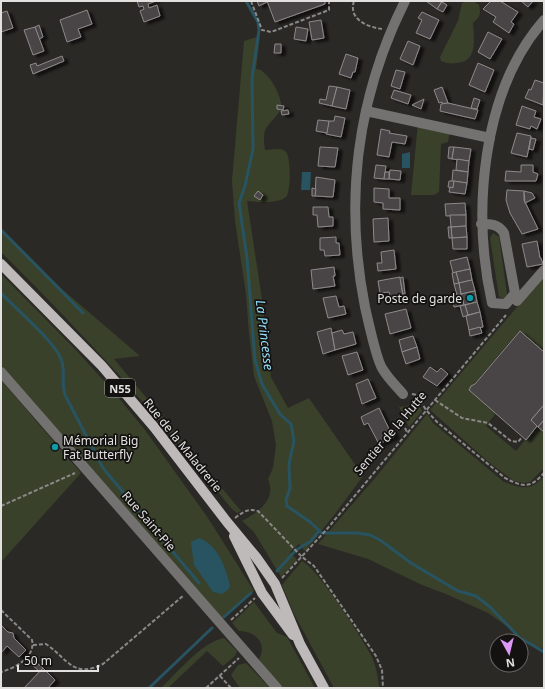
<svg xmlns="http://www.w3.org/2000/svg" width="545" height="689" font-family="'Noto Sans',sans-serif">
	<defs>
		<filter id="shadow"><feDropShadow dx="4.5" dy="2.5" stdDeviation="1" flood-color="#0009"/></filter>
	</defs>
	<rect width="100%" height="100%" fill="#2b2926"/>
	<g fill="#3a412a">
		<path d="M468 1H473L479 5C481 14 480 17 473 23 474 40 478 62 456 63 450 64 446 63 441 61L440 57 458 21 462 3Z"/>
		<path d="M260 36 256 69 261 70C274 81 279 92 282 108 269 128 261 124 265 150 271 150 282 147 286 152 291 157 291 191 286 197 278 204 256 202 247 201L263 306 271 377 288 408 309 398 363 476 335 514 305 551 299 544 290 552 297 560 281 577 254 532 242 521C258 512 277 500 268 479L273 468 276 445 272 421 254 376 249 333 246 294 235 221 232 181 244 41Z"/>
		<polygon points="418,123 450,130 448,142 441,144 439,192 434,195 411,195"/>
		<path d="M1 228 63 290 140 356 114 359 241 511 237 513 231 508C160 417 83 333 1 252Z"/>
		<polygon points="493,233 499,237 507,294 505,299 499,297 490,238"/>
		<polygon points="1,274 75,349 113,391 145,430 208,518 254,591 221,619 1,365"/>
		<polygon points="544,275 544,352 519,331 469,390 496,413 486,426 516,451 537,426 544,432 544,468 530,482 524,483 514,481 491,464 430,410"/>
		<polygon points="1,380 81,473 1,562"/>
		<polygon points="416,399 422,411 409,427 399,407 407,406"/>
		<path d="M427 414 433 423 504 482C521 488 531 492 544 476V649L535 646 488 613 446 594 422 585 368 559 318 544 376 477Z"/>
		<path d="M302 561C319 570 360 636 371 655 376 666 378 676 379 688H334L293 612 282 585Z"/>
		<path d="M254 602 277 633 287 637 315 688H283L270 675 259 659C268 643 255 631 239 631L232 623Z"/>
		<path d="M224 638 237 651 235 656 223 666 207 651 168 688H161C177 673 203 641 224 638Z"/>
		<polygon points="246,663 268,686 270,688 240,688 231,675 238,665"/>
	</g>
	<g fill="#285361">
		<polygon points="410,152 410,168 402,168 402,154"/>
		<polygon points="302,172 311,172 310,190 301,190"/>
		<path d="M199 538C218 545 226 568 230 586L228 590 222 594 213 592 194 565 191 542Z"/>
	</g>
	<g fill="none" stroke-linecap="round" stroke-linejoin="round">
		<g stroke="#285361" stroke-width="3">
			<polyline points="246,1 258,22 259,30 252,78 253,149 245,186 239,203 247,258 255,360 262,384 280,414 291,424 294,441 289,464 290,488 286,500 287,506 310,522 322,533 357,533 370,535 380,540 411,563 458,591 476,596 490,607 519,637 544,652"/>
			<polyline points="1,230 83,313"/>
			<path d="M1 293C15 308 55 342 61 359 66 370 61 383 65 395L103 468 199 583"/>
			<polyline points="277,571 296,550 311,541 319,531"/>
			<polyline points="224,617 251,593"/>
			<polyline points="149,688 212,628"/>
		</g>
	</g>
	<g fill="#494546" stroke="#8d898a" filter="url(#shadow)">
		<polygon points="137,1 156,1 148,4 149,8 157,5 160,16 144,22 140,11 144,9 143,6 139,7"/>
		<polygon points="257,1 267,1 267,2 259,6"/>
		<polygon points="267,1 325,1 325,4 275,22"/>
		<polygon points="426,1 442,1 437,9"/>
		<polygon points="491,1 500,1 518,12 511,22 514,24 509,33 493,22 496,17 483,9"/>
		<polygon points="521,1 533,1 528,7"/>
		<polygon points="442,2 447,5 443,12 437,9"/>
		<polygon points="87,10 92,24 78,29 81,37 67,42 60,20"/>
		<polygon points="7,11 13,28 1,32 1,13"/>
		<polygon points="422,12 439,20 430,39 416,33 422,20 418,18"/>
		<polygon points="321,20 324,38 312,40 309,22"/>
		<polygon points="39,25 43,37 39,39 35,27"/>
		<polygon points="35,27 44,51 33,55 24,30"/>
		<polygon points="296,27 308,29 306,41 294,39"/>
		<polygon points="488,32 502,39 490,59 478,52"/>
		<polygon points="408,41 420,46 413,65 400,59"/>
		<polygon points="275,44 281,44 281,53 274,53"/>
		<polygon points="346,54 358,58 355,72 353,72 351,78 339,74"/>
		<polygon points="62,56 64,61 33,74 30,65 36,63 37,66"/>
		<polygon points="478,63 494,70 485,92 469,85"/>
		<polygon points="396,70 405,72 400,89 391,86"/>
		<polygon points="535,80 544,83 543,105 525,98 529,89 531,90"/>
		<polygon points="329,86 337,87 332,106 319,103 320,99 326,100"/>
		<polygon points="337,87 350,90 346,109 332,106"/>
		<polygon points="442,87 448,103 443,104 442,102 439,103 434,90"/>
		<polygon points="394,90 411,95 408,104 391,98"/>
		<polygon points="474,98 480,100 477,109 471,108"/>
		<polygon points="424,99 421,109 412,105"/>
		<polygon points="448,103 478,110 475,119 440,111 441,104"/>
		<polygon points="277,105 284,106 283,110 277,109"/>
		<polygon points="522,106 536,111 534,117 541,119 537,129 531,126 530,129 516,125"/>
		<polygon points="288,110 289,114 282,115 281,111"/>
		<polygon points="335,116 345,118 341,137 326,134 329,121 334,121"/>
		<polygon points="318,120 329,121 327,133 316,131"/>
		<polygon points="381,129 390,131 389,133 407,136 405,144 392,142 389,157 377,155"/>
		<polygon points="517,133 531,136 527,157 511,153"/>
		<polygon points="531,138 536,139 533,150 529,149"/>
		<polygon points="320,147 338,148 335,167 318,166"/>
		<polygon points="449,147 454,147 452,159 448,158"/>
		<polygon points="454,147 471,149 469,161 452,159"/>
		<polygon points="457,159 469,161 468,172 456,170"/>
		<polygon points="376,165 386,166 384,179 374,178"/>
		<polygon points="521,165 533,165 533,172 538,174 536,181 505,181 506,171 521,172"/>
		<polygon points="390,170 401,171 400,180 389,179"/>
		<polygon points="453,170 468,172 467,183 452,181"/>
		<polygon points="385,172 389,172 389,179 384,179"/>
		<polygon points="316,177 335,180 333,197 315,196"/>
		<polygon points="449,181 454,181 453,188 448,187"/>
		<polygon points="454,181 467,183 465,194 449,192 450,187 453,188"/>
		<polygon points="312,188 316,189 315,196 312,196"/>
		<polygon points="374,188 389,189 389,198 400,198 400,210 383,209 383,203 374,202"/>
		<polygon points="507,190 524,191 524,200 538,229 522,234 510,213 506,200"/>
		<polygon points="258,191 263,195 260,200 254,196"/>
		<polygon points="524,191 532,193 535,198 525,203"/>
		<polygon points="465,203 466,215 446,216 445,204"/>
		<polygon points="313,207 328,207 329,217 333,217 333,226 318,227 317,215 313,215"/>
		<polygon points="450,215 466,215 466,226 451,227"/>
		<polygon points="388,218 389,241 374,242 373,219"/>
		<polygon points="466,226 467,237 452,238 451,227"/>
		<polygon points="448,227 451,227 452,238 449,238"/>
		<polygon points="336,237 336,243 339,243 340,255 325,256 324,250 320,250 320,238"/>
		<polygon points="467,237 467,249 453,249 452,238"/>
		<polygon points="537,241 540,258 541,258 543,264 527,267 522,244"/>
		<polygon points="394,250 396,269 378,271 377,263 382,263 381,252"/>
		<polygon points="467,257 470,269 453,273 450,261"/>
		<polygon points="334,267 335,276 333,276 335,286 313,289 311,270"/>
		<polygon points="470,269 472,280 459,283 456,272"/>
		<polygon points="456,272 459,283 454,284 452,273"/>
		<polygon points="400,277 403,297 391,299 389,292 380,293 378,281"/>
		<polygon points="403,277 405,294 403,294 400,278"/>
		<polygon points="472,280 475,291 461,294 459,283"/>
		<polygon points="459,283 461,294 457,295 454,284"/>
		<polygon points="475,291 477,302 464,305 461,294"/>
		<polygon points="461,294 464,305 454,307 452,296"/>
		<polygon points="336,296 339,307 344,306 346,314 328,318 323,298"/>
		<polygon points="477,302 480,312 468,315 465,305"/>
		<polygon points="465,305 468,315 463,317 460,306"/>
		<polygon points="406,309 411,328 390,334 385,314"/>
		<polygon points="480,312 483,327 469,330 466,316"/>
		<polygon points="480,327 482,333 470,336 469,330"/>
		<polygon points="331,328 335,350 323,354 317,332"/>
		<polygon points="342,330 344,334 353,332 356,344 335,350 332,333"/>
		<polygon points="520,331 544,352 544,405 531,420 537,426 526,440 469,390 471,386 475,384"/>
		<polygon points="413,336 417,347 402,352 399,340"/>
		<polygon points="417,347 420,359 406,364 402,352"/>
		<polygon points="357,352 363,370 348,375 342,356"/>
		<polygon points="430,367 437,372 441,368 448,374 437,386 423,377"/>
		<polygon points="368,379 376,398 362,404 356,384"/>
		<polygon points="544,405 544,420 538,427 531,420"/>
		<polygon points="379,408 390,431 392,430 395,436 379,444 368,423 364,425 361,417"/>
		<polygon points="544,420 544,432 538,427"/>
		<polygon points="1,625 8,632 13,633 14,638 26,650 19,657 7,646 1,653"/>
		<polygon points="32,659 43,668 40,672 29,662"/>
		<polygon points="43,668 55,680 48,688 24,688"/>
	</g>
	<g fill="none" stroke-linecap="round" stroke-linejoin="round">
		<g stroke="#8b8987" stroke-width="2" stroke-dasharray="4 2" stroke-linecap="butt">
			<polyline points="251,1 262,30 271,32 329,10 329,1"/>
			<path d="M354 1C348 19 367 27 382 29"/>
			<path d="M412 394 417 395 426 410 437 422 505 478C523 487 530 489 544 473"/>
			<polyline points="435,400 462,418 488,423 511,441 518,442 522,437"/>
			<polyline points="405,428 407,432"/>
			<polyline points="1,506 75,473"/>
			<path d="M235 518C243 512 248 508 258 511L302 557 314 566 376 656 382 670 383 688"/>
			<polyline points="282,578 327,529 506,315"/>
			<path d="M1 610 32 640C36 657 15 668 1 672"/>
			<polyline points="231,620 255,598"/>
			<path d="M33 645 46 644C68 659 73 679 103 664L184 595"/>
			<polyline points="220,676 231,688"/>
			<polyline points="206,688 239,658"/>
		</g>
		<g stroke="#747271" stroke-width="10">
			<polyline points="366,111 490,138"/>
			<path d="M481 224C491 224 498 224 504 233L515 293 506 304 492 303C472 213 481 92 544 20"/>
			<polyline points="517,301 544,270"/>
			<polyline points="1,372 277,688"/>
			<path d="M403 394C396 386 387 377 382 368 376 358 368 320 365 307 344 201 357 97 405 1"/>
		</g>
		<g stroke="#bebaba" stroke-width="10">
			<polyline points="1,264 102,366 154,427 227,522 256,557 275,584 300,644 324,688"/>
			<polyline points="234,536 262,593 293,635"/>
		</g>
	</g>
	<g fill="#0f9aa8" stroke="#131211" stroke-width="1.5">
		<circle cx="470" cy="298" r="4"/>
		<circle cx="55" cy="447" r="4"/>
	</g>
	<g text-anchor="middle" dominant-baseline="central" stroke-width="3.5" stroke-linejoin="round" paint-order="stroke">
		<rect fill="#131211" stroke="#a4a3a1" stroke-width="1" x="105" y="379" width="30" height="18" rx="3"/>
		<g font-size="11" font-weight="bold" fill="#e2e1df">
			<text x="120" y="388">N55</text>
		</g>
		<g font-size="12" fill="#e2e1df" stroke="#131211" text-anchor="end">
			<text x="462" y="298">Poste de garde</text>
			<text x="63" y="440" text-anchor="start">Mémorial Big<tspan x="63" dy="14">Fat Butterfly</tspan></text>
		</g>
		<g font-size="12" fill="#e2e1df" stroke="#131211">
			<text transform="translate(390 433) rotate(-50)">Sentier de la Hutte</text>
			<text transform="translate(183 445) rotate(51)">Rue de la Maladrerie</text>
			<text transform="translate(149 521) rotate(49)">Rue Saint-Pie</text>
		</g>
		<g font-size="13" font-style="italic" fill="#93def9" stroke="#131211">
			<text transform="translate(265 335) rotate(83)">La Princesse</text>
		</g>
	</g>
	<rect width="545" height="689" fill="none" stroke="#e2e1df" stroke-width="4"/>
	<g transform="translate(509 653) rotate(172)"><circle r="19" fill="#131211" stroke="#666563"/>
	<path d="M0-3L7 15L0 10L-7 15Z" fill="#dc99f5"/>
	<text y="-6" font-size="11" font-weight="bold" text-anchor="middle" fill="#e2e1df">N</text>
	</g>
	<path d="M18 665v6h80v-6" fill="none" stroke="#e2e1df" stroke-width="2"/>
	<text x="24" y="665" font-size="12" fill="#e2e1df" stroke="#131211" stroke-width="3" paint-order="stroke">50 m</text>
</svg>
